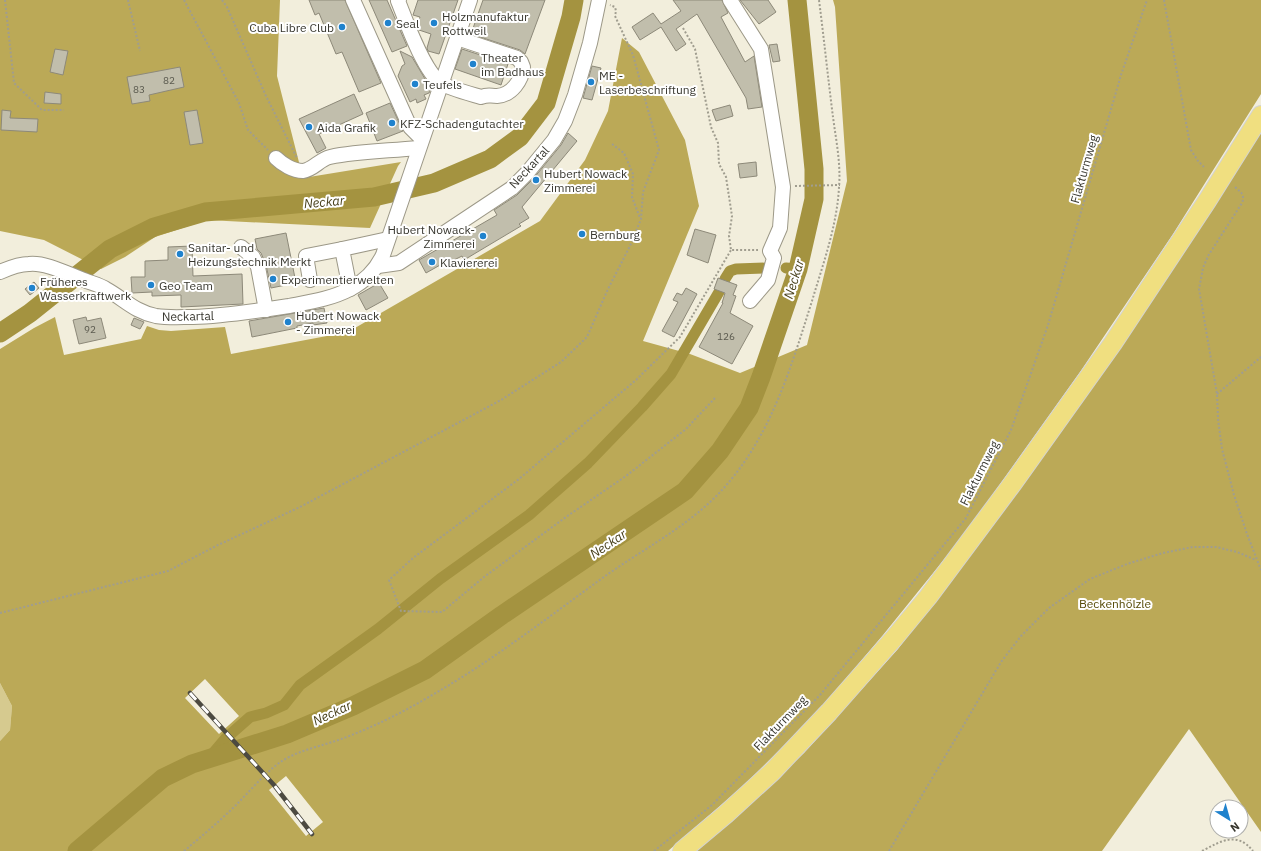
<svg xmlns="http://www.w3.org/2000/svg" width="1261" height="851" font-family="'IBM Plex Sans',sans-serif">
	<rect width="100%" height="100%" fill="#f2eedc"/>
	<polygon fill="#d6ca8f" points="0,683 12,706 10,730 0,741"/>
	<g fill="#bba957" fill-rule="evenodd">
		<polygon points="0,0 280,0 277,76 303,178 401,162 398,166 370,228 207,220 155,237 125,257 101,269 44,240 0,231"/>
		<path d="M833 0H1261V94L1173 234 1080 372 963 536 883 635 815 715 743 786 668 851H0V741L10 730 12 706 0 683V349L34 328 55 317 64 355 141 339 147 326 159 330 171 331 225 327 231 354 348 332 540 221 585 160 608 111 622 38 639 52 685 140 699 206 643 341 690 354 740 373 807 345 847 181 835 7ZM205 679 239 716 219 734 185 698ZM286 776 323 822 306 836 269 790Z"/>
		<polygon points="1261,130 1261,832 1189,729 1102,851 695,851 722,829 804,753 898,649 1066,424"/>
	</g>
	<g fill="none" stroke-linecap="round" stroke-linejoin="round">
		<g stroke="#a49340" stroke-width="11">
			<polyline points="786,268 798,269"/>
			<polyline points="725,279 730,271 736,269 767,268"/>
			<polyline points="208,759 225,739 250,717 266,713 284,705 300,685 378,629 440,579 529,515 588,463 642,407 671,374 719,292"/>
		</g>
		<g stroke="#a49340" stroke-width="19">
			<polyline points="0,333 30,313 110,249 154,227 205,212 374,197 434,183 490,159 520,137 546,103 571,17 574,0"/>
			<polyline points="77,851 163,778 192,764 287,734 353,706 425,670 502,615 685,491 720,451 749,408 761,377 798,269 814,199 814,169 797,0"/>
		</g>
	</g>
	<g fill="#c1beac" stroke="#8d8979">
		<polygon points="309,0 345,0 381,83 359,92 342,52 336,54 319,13 315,15"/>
		<polygon points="369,0 387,0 407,46 392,52"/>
		<polygon points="418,0 458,0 439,54 428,51 427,48 431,34 419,30 417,25 420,17 413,15"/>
		<polygon points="483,0 545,0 525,54 520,50 471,34"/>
		<polygon points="673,0 722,0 728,13 721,17 745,62 754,56 762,107 748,109 746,98 697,14 676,29 686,44 676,51 661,27 640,40 632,27 653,13 661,24 681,11"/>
		<polygon points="740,0 768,0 776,12 759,24"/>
		<polygon points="777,44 780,61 773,62 769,45"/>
		<polygon points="55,49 68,51 63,75 50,72"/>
		<polygon points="462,49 508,64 501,85 455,69"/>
		<polygon points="400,51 412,57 431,89 429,93 424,95 426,99 417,103 416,99 410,102 398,76 402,66 405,64"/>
		<polygon points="592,66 601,68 592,100 583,98"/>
		<polygon points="180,67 184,87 149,95 150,101 132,104 127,77"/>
		<polygon points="45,92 61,94 61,104 44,103"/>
		<polygon points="354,94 363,114 319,134 326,148 317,153 299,119"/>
		<polygon points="390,103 403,131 377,141 366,113"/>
		<polygon points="730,105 733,116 716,121 712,110"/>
		<polygon points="2,110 11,111 10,118 38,119 37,132 1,130"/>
		<polygon points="197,110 203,143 190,145 184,112"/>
		<polygon points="568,133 577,141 522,207 529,218 519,224 521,226 464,260 462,256 450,262 449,260 426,273 419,260 497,215 494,210 517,195 533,179 561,145"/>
		<polygon points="756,162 757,176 740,178 738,164"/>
		<polygon points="695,229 716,235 708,263 687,255"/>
		<polygon points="286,233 296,283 271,288 266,265 261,253 257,249 255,239"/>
		<polygon points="192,246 193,276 242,274 243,304 181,307 181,295 152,296 152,292 132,293 131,277 145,277 145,261 168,260 168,247"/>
		<polygon points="718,278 737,285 733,295 736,296 730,313 753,326 732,364 699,347 723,303 722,303 725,293 714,289"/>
		<polygon points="34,282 39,288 30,295 25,289"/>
		<polygon points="379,283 388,298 366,310 358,295"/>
		<polygon points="686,288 697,294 674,337 662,331 678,302 673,300 677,293 682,295"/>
		<polygon points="324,308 327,323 313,325 313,323 297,326 297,328 252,337 249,321"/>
		<polygon points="86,317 87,321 101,318 106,338 79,344 73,320"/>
		<polygon points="134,318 144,322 140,329 131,325"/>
	</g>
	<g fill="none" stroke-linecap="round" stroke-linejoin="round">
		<defs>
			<g id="minor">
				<polyline points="353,0 410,127 421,138"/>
				<path d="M399 0 398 1C406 21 424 72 441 83 448 88 471 94 481 97 489 94 490 96 497 96 512 95 522 80 523 67L521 62 517 58 457 38"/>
				<polyline points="730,0 761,49 769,99 783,187 780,228 770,251 774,258 768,280 750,301"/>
				<path d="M276 158C282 164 293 171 303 171 313 170 320 159 330 157 358 151 389 151 418 148"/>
				<polyline points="241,247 253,257 258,267 266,310"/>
				<polyline points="378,266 399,263 512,188 527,173 554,140 565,121 575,95 590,43 599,0"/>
				<path d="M0 272C9 268 19 264 29 264 45 262 68 274 84 280 91 283 100 285 106 289 124 299 135 312 156 316 168 318 181 317 193 317 225 316 257 311 289 306 310 302 331 299 350 289 365 281 376 270 383 255L470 0"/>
				<polyline points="310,280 306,256 342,249"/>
				<polyline points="350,289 342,249 388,239"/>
			</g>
			<polyline id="major" points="682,851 726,814 772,772 829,712 895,637 928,597 1013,483 1113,343 1207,201 1261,115"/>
		</defs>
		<use href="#minor" stroke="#9c9887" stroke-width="16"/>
		<use href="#major" stroke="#d3d3d1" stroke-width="20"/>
		<g stroke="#a09d8f" stroke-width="2" stroke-dasharray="2 2" stroke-linecap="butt">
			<polyline points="5,0 14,83 42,110 64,110"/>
			<polyline points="128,0 140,51"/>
			<polyline points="184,0 239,103 248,130 268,150"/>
			<polyline points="222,0 227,7 266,96 297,158"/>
			<polyline points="1164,0 1191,150 1198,161 1204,167"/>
			<polyline points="683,28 695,49 711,127 718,143 719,164 726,177 732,216 729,236 731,250 758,250"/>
			<polyline points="612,144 624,153 633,174 632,197 640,218"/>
			<polyline points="795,186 840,185"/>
			<path d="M1235 187C1241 192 1245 195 1242 203L1208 256 1203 268 1199 289 1217 394 1218 419 1222 449 1234 495 1247 534 1261 570"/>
			<polyline points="1217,394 1261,357"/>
			<polyline points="715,398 686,429 626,476 566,517 484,577 442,612 401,611 389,580 413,558 519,479 636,380 680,337 731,250"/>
			<polyline points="0,613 168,571 216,546 300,507 456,424 501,400 561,362 587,337 608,289 630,246 641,219 643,192 659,150 633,55 615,16 616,11 615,7 610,5"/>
			<path d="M184 851C202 836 220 821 237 804 250 791 263 775 279 763 297 750 323 746 344 738 376 726 405 711 434 694 495 659 551 615 608 574 650 545 697 521 729 482 773 430 792 364 812 301 823 264 837 226 839 187 841 164 836 140 833 117 828 78 824 39 819 0"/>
			<polyline points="654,851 712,805 820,695 966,518 1011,430 1048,325 1121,75 1147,0"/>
			<polyline points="889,851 1001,662 1021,636 1049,608 1090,579 1127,564 1163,553 1193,547 1216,547 1237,552 1256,560"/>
			<path d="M1202 851C1221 841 1237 831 1253 851"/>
		</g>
		<use href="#minor" stroke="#fff" stroke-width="14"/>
		<use href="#major" stroke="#f0df80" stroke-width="18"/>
		<defs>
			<polyline id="rail" points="190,693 274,785 312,834"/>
		</defs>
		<use href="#rail" stroke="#4c4a41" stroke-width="4.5"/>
		<use href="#rail" stroke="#fff" stroke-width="3" stroke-dasharray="9" stroke-linecap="butt"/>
	</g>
	<g fill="#1f82cd" stroke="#fff" stroke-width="1.5">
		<circle cx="388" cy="23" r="4"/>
		<circle cx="434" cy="23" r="4"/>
		<circle cx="342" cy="27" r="4"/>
		<circle cx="473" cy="64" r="4"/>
		<circle cx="591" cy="82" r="4"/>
		<circle cx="415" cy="84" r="4"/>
		<circle cx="392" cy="123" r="4"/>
		<circle cx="309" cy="127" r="4"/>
		<circle cx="536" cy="180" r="4"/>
		<circle cx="582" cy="234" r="4"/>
		<circle cx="483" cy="236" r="4"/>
		<circle cx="180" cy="254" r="4"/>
		<circle cx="432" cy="262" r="4"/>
		<circle cx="273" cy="279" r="4"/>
		<circle cx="151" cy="285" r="4"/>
		<circle cx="32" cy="288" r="4"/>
		<circle cx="288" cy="322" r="4"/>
	</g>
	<g text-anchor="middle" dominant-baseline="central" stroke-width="4" stroke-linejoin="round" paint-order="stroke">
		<g font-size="10" fill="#5a594e">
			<text x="169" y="80">82</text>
			<text x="139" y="89">83</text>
			<text x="90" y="329">92</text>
			<text x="726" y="336">126</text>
		</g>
		<g font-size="12" fill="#38372f" stroke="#fff" text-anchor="start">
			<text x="442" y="16">Holzmanufaktur<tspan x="442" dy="14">Rottweil</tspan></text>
			<text x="396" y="23">Seal</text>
			<text x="334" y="27" text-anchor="end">Cuba Libre Club</text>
			<text x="481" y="57">Theater<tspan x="481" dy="14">im Badhaus</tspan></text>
			<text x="599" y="75">ME -<tspan x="599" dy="14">Laserbeschriftung</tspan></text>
			<text x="423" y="84">Teufels</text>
			<text x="400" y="123">KFZ-Schadengutachter</text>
			<text x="317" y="127">Aida Grafik</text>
			<text x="544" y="173">Hubert Nowack<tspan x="544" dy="14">Zimmerei</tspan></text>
			<text x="475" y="229" text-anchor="end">Hubert Nowack-<tspan x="475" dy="14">Zimmerei</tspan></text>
			<text x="590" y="234">Bernburg</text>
			<text x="188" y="247">Sanitar- und<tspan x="188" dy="14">Heizungstechnik Merkt</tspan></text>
			<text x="440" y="262">Klaviererei</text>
			<text x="281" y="279">Experimentierwelten</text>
			<text x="40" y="281">Früheres<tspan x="40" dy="14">Wasserkraftwerk</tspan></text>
			<text x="159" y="285">Geo Team</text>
			<text x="296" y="315">Hubert Nowack<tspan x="296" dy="14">- Zimmerei</tspan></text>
		</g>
		<g font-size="12" fill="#38372f" stroke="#fff">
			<text transform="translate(529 167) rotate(-47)">Neckartal</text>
			<text transform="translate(1084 169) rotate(-74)">Flakturmweg</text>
			<text transform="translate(188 316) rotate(-1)">Neckartal</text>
			<text transform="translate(979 473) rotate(-63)">Flakturmweg</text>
			<text transform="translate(780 723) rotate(-46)">Flakturmweg</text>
		</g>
		<g font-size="12" fill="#574b08" stroke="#fff">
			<text x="1115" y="603">Beckenhölzle</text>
		</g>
		<g font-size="13" font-style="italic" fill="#49411d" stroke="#fff">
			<text transform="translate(324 202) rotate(-5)">Neckar</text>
			<text transform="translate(794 279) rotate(-73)">Neckar</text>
			<text transform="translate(608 544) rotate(-34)">Neckar</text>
			<text transform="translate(332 713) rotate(-25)">Neckar</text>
		</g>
	</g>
	<g transform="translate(1229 819) rotate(143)"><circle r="19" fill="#ffffff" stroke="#afafac"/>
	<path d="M0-3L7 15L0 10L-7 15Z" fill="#1f82cd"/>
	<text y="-6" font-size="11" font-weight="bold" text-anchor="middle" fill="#38372f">N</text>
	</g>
</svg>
